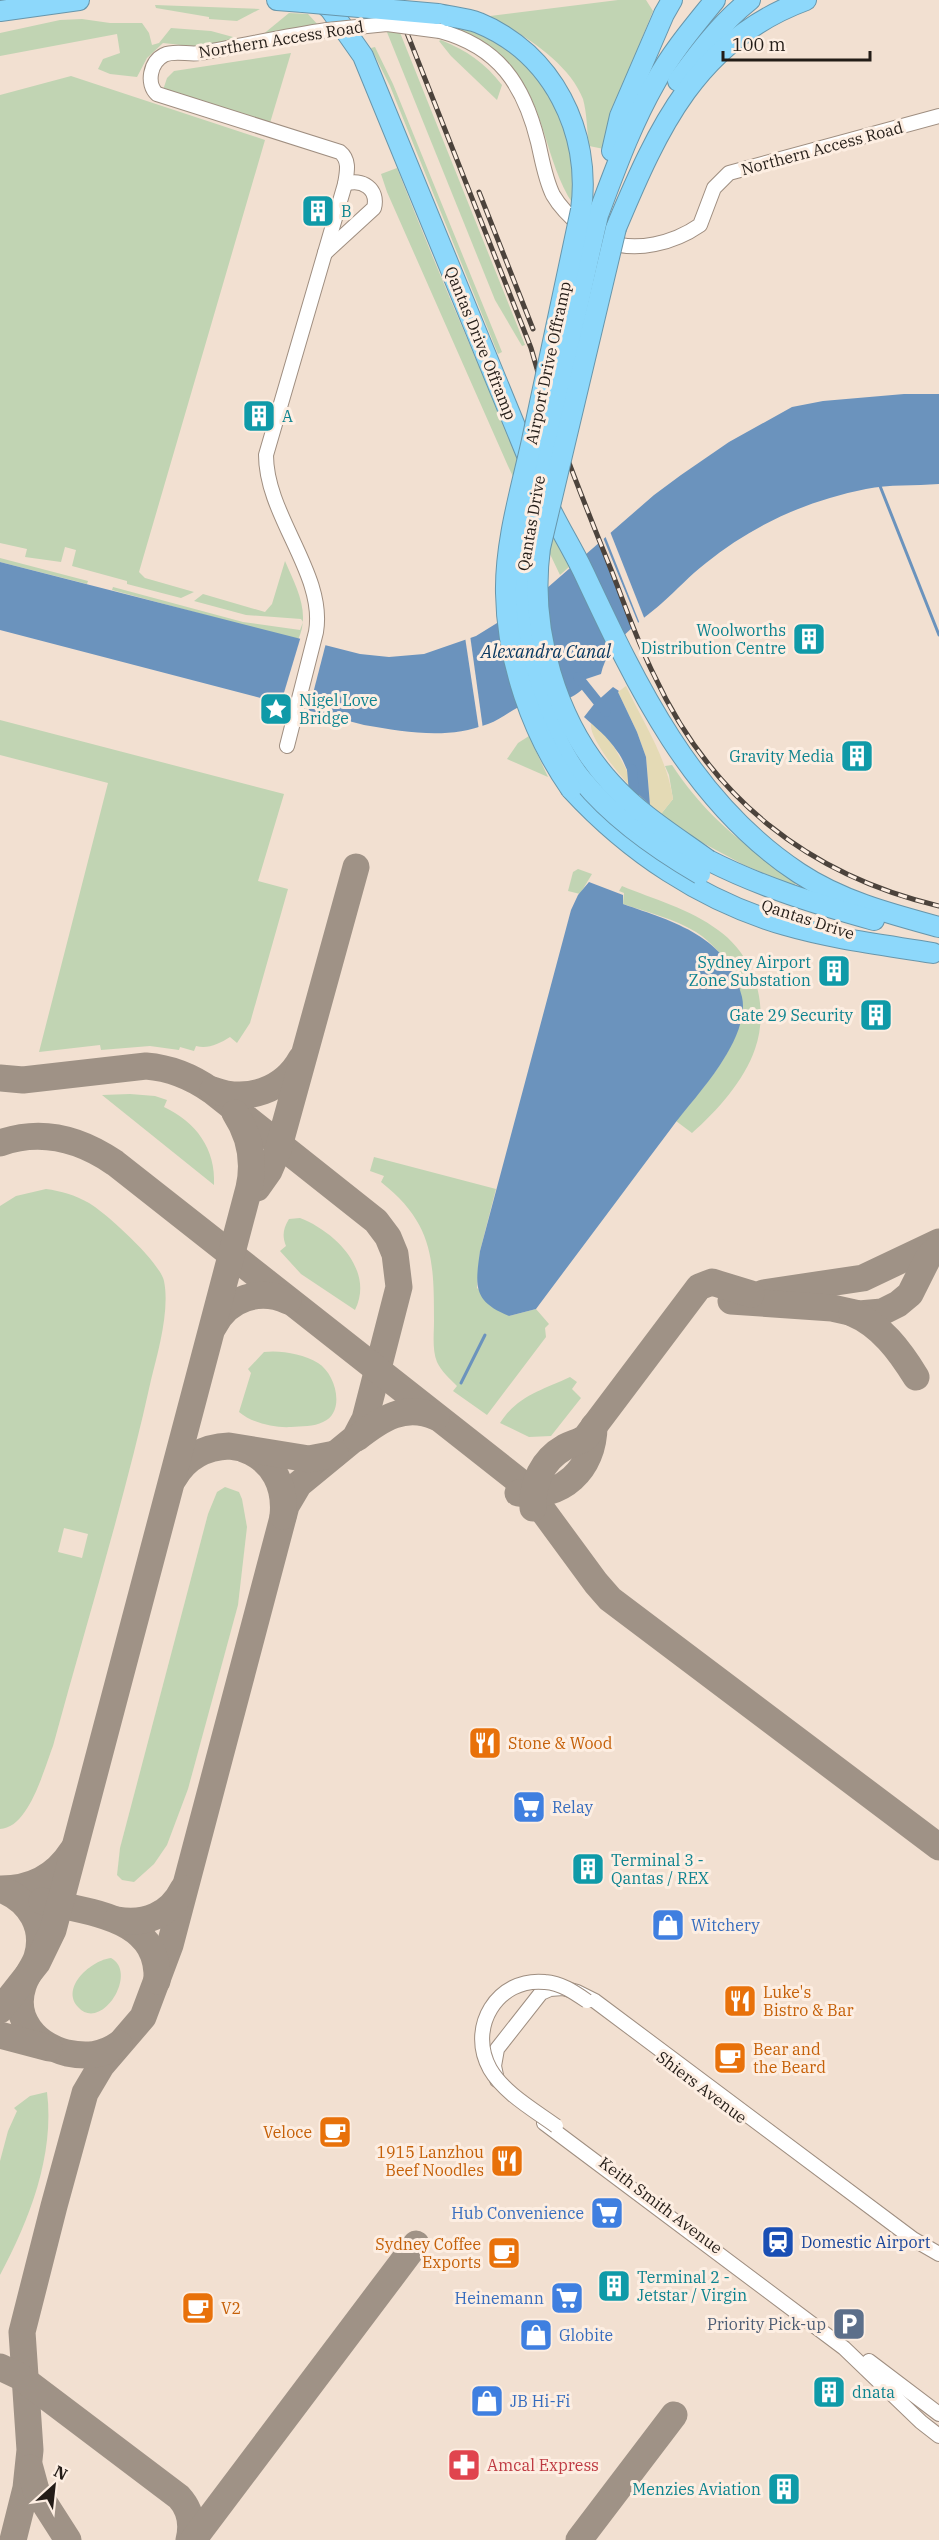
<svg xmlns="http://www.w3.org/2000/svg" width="939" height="2540" font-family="'IBM Plex Serif',serif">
	<rect width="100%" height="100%" fill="#f2e0d1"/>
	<g fill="#c1d4b3" fill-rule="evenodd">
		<polygon points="374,0 387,0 525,345 522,346 495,300"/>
		<path d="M618 0H646L653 11 623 85 609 150 589 146C587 132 587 113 583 99 569 62 522 34 490 16Z"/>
		<polygon points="155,5 260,9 237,21 209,19 209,17 156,8"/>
		<polygon points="289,13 308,14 319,26 261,36"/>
		<polygon points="82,19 110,23 142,23 149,33 152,45 159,43 171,28 211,31 233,37 230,42 199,47 163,43 147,58 137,77 110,74 98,69 103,59 120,53 117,34 0,56 0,33 60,20"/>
		<path d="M453 26 474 31 515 54 540 78 559 107 574 167 573 204C544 160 546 105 510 65 494 47 471 42 453 26Z"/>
		<path d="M441 40C466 50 485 63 502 85L497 100 451 56 439 41Z"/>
		<polygon points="375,47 393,84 502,352 498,354 390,86 371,48"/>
		<polygon points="291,53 270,123 163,90 167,78 174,71"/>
		<polygon points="71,76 265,140 139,572 145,578 194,592 181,598 127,584 127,581 72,566 76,550 65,547 61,562 25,557 27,549 0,543 0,95"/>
		<path d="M397 168C450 303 508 435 569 567L560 575 508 466 387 192 381 174Z"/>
		<polygon points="0,558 88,581 87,584 0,562"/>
		<path d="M285 561C296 587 311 612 298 640L112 590 113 587 243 622 300 630 303 622 301 619 246 615 194 601 203 594 265 612 272 604Z"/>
		<path d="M0 720 284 794 258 881 288 889 250 1023 237 1043 230 1037C219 1044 208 1049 196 1046L194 1051 180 1047 179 1050 150 1046 101 1050 100 1045 39 1052 108 783 0 755Z"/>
		<polygon points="529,736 548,777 507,759 518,743"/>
		<path d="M672 765C705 815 745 848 796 879L795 886 744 865 701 842 661 814 673 799 669 775 665 766Z"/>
		<polygon points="578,869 592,874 580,894 568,891 573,872"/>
		<path d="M622 886C653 899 690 909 718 930 755 956 770 1006 755 1049 744 1081 717 1111 692 1133L676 1121C709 1079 762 1028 733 973 724 957 712 942 696 932 675 919 647 912 623 904L624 893 619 891Z"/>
		<path d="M130 1094 155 1096 167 1100 164 1107C196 1122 216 1149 214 1185L102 1095Z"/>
		<path d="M374 1157 496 1189 480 1251 477 1288 509 1316 536 1309 549 1324 545 1328 546 1337 487 1415 453 1391 457 1386C450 1379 441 1371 437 1362 432 1350 434 1333 434 1321 434 1259 433 1223 381 1182L384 1176 370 1171Z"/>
		<path d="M46 1189C61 1191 75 1195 89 1203 106 1213 160 1262 164 1281 170 1310 158 1352 151 1380 124 1503 86 1624 53 1746 44 1769 29 1828 0 1829V1206L16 1196ZM64 1528 88 1534 82 1558 58 1552Z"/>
		<path d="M300 1218C334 1231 375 1270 355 1310L301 1274 280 1251 286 1246C282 1236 283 1229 289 1219Z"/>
		<path d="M264 1352C281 1350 303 1354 318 1363 336 1374 346 1412 323 1422 314 1427 301 1426 291 1427 274 1428 252 1423 239 1412L251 1373 248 1369Z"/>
		<path d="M570 1377 577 1382 572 1389 581 1398 551 1436 529 1437 500 1423C518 1395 543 1390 570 1377Z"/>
		<polygon points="225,1487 239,1492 242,1499 247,1527 238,1605 188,1789 167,1845 154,1864 134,1882 122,1880 117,1875 120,1848 208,1514 217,1492"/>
		<path d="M111 1958C139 1973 101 2033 78 2007 60 1987 92 1960 111 1958Z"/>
		<path d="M47 2092C55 2155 29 2221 0 2275V2161L8 2131 17 2111 14 2108 30 2096Z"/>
	</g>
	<g fill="#e4dab5">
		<path d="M626 686C644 724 667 758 673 799L661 814 650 805 646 757 637 732 618 692Z"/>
		<path d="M591 723C610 729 624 769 635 785V791C623 780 588 738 591 723Z"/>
	</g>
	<g fill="#6b93bd">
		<path d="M904 394H939V484C915 486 889 484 866 489 806 501 753 525 706 563 690 575 677 590 662 603 638 624 609 641 601 674L586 679 585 687C565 706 554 699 530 703 515 706 502 719 488 724 446 740 407 732 364 725L0 630V562L360 654 389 657 424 654 476 636 531 602 654 495 681 475 729 442 792 407 823 401Z"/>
		<path d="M613 687 619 691 618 692 637 732 646 757 650 805 635 791V785C627 774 625 761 617 751 607 736 596 728 584 717L595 703Z"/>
		<path d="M589 882 623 895V904C674 922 729 936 742 997 747 1019 732 1047 720 1065 705 1088 686 1108 670 1130 625 1190 580 1250 536 1309L509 1316C473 1301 475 1287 480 1251L571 910 578 895Z"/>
	</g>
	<g fill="#f2e0d1">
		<polygon points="609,529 645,620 640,624 604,533"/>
		<polygon points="602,535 639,625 633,629 597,539"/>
		<polygon points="470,635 483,729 479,730 465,637"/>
		<polygon points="301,636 326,643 308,713 280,706"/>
	</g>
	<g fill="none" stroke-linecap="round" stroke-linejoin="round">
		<g stroke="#6b93bd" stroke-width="3">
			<polyline points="880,486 939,635"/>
			<polyline points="461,1383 485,1335"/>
		</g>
		<g stroke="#6b93bd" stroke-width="10">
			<polyline points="578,677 606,712"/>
			<polyline points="632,769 635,804"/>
		</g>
		<g stroke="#9f9286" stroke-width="27">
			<path d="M0 1078 23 1080 146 1066C171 1068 191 1076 212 1091L376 1221 388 1237 395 1254 399 1287 365 1419 355 1438 299 1484 286 1506 170 1945 143 2017 101 2066 85 2093 54 2206 22 2332 30 2450 26 2488 13 2540"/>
			<path d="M213 1090C247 1103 284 1090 301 1059"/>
			<path d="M0 1143C42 1128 80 1139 115 1163L524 1485 596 1583 610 1599 939 1847"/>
			<polyline points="257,1188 269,1171 278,1150 356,867"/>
			<polyline points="763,1293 863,1278 939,1242"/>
			<polyline points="731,1301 832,1308 859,1314 882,1312 898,1304 910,1294 928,1258 939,1246"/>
			<path d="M852 1313C881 1325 900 1351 916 1377"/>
			<path d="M214 1326C228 1298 260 1288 288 1301"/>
			<path d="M357 1438C381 1419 405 1403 436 1417"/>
			<path d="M246 1450C274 1461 286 1487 283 1516"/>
			<path d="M174 1478C186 1457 205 1447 229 1446L309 1459 335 1454"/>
			<path d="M518 1493C562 1500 594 1469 594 1426"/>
			<path d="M533 1508C532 1483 542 1460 565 1447 572 1443 580 1442 586 1437L699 1287 712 1282 751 1294"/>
			<path d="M1 1889C31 1889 56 1876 72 1851"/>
			<path d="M3 1890C30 1901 46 1928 37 1957 34 1967 26 1975 23 1986 12 2019 36 2045 67 2053 86 2057 102 2056 119 2044"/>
			<path d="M42 1901C89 1913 160 1916 157 1981"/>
			<path d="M117 1920C145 1925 170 1915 183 1889"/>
			<path d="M0 2010 37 1963 53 1930 249 1188C255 1161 250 1136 235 1113"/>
			<polyline points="0,2035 49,2048"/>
			<path d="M0 2367 19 2376 179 2497C190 2509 193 2524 189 2540"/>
			<polyline points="30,2468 36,2490 68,2540"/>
			<polyline points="193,2540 416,2244"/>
			<polyline points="579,2540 674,2415"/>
		</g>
		<defs>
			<g id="minor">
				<path d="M440 31C499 47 524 85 538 142 542 159 545 179 553 195 561 209 572 219 584 229"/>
				<path d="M606 241C636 253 674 243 700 225L714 188 729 173 939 116"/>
				<path d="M325 253 374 208C379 189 362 178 345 184"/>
				<path d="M287 746 316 632C326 574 266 516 266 455L345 184C347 172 350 160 340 152L157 94C146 84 150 62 164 55 175 50 189 55 200 53 243 46 284 36 327 30"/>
				<polyline points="497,2080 494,2066 497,2049 541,1993 550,1989 563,1988 577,1992 595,2001 913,2239 939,2254"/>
				<polyline points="544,2123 844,2348 921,2422 939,2436"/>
				<polyline points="869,2361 939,2414"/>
			</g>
			<g id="highway">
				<polyline points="277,0 303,2"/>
				<polyline points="320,0 330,9 363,56 531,465"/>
				<polyline points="0,11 79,0"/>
				<path d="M438 14C451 17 466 18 479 23 552 53 592 132 581 210"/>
				<path d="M678 81C700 51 721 23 750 0"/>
				<polyline points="612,151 620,116 664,14 672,0"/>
				<path d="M598 215C615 170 631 125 655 83 671 53 694 26 715 0"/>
				<path d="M616 228C658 128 697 40 806 0"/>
				<path d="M545 498C556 523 571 546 583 571 636 684 691 802 799 873 841 901 891 914 939 927"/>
				<path d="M571 789C629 852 702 901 785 925 833 939 884 945 933 953"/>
				<path d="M708 860C761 887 816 904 874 920"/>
			</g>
		</defs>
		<use href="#minor" stroke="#9f8e80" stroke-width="16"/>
		<use href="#highway" stroke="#6896ab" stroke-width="22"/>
		<use href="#minor" stroke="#fff" stroke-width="14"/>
		<use href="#highway" stroke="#8dd8fb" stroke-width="20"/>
		<defs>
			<g id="rail">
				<path d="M394 0 531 348C551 421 580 492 608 562 623 599 636 639 654 675 711 798 808 875 939 906"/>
				<polyline points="479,192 533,329"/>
				<polyline points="542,358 559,409"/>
			</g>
		</defs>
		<use href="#rail" stroke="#4c433c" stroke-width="5"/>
		<use href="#rail" stroke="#fdeee2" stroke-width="3" stroke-dasharray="9" stroke-linecap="butt"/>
		<defs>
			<g id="minor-bridge">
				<polyline points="327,30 387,24 440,31"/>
				<path d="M556 2126C534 2110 504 2093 490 2069 467 2028 497 1977 545 1982 561 1983 574 1992 587 2001"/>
			</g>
			<g id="highway-bridge">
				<polyline points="303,2 438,14"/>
				<path d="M598 215 524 544C522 561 520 578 520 595 521 649 548 739 582 780 614 819 657 849 700 874"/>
				<path d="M616 228 540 548C529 629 556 723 611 783 639 814 675 836 708 860"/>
				<path d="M571 789C532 733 507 661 506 593 505 544 520 493 531 445 548 367 564 288 581 210"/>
			</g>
		</defs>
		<use href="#minor-bridge" stroke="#9f8e80" stroke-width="16" stroke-linecap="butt"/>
		<use href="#highway-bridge" stroke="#6896ab" stroke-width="22" stroke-linecap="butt"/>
		<use href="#minor-bridge" stroke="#fff" stroke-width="14"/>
		<use href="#highway-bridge" stroke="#8dd8fb" stroke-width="20"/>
	</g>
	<defs>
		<symbol id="building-square" viewBox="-11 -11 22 22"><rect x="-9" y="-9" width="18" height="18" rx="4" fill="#0f9aa8" stroke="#fdeee2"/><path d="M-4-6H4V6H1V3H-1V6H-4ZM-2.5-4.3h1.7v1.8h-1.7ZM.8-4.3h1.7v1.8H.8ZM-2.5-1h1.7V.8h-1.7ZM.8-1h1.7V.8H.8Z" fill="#fff"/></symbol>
		<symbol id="sight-square" viewBox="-11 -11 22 22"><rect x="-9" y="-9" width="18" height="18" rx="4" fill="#0f9aa8" stroke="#fdeee2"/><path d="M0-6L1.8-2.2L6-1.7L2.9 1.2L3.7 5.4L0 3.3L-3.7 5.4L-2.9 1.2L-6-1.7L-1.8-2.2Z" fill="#fff"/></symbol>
		<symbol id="restaurant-square" viewBox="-11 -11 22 22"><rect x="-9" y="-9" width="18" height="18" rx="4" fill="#e8710a" stroke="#fdeee2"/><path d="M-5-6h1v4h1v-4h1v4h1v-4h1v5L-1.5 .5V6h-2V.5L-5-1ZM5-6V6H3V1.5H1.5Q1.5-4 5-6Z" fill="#fff"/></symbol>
		<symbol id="supermarket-square" viewBox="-11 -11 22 22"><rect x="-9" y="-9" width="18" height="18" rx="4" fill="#3f7fe0" stroke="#fdeee2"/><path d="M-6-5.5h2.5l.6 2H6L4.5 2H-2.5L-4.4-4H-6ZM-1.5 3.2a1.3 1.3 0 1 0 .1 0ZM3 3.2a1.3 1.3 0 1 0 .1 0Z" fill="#fff"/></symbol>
		<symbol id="shop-square" viewBox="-11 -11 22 22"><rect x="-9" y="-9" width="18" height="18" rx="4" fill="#3f7fe0" stroke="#fdeee2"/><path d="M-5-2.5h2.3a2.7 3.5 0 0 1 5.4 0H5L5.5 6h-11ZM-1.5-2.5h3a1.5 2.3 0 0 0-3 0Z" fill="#fff"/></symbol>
		<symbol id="cafe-square" viewBox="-11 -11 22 22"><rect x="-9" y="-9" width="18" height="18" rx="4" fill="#e8710a" stroke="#fdeee2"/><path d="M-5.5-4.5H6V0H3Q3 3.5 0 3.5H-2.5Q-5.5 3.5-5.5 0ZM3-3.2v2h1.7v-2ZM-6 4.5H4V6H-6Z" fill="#fff"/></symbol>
		<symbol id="station-square" viewBox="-11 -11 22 22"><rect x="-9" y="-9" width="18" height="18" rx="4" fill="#1a4fb4" stroke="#fdeee2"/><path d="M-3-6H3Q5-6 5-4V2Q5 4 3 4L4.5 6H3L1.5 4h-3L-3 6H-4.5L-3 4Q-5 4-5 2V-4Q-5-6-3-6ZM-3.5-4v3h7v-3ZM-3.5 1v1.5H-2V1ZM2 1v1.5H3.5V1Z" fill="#fff"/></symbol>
		<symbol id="parking-square" viewBox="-11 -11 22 22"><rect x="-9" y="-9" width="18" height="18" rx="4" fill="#5c6f8a" stroke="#fdeee2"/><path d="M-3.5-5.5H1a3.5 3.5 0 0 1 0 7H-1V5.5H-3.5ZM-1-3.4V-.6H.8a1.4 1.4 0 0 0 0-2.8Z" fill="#fff"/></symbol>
		<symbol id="pharmacy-square" viewBox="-11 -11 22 22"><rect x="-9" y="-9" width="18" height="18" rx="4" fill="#e0444e" stroke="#fdeee2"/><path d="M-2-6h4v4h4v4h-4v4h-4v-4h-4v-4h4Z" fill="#fff"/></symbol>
	</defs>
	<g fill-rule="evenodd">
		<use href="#building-square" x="299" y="192" width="38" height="38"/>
		<use href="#building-square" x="240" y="397" width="38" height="38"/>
		<use href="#building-square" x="790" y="620" width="38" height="38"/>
		<use href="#sight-square" x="257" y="690" width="38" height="38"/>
		<use href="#building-square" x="838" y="737" width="38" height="38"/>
		<use href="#building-square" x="815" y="952" width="38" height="38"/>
		<use href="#building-square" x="857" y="996" width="38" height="38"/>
		<use href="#restaurant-square" x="466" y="1724" width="38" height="38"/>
		<use href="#supermarket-square" x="510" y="1788" width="38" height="38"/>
		<use href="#building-square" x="569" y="1850" width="38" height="38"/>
		<use href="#shop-square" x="649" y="1906" width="38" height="38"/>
		<use href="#restaurant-square" x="721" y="1982" width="38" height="38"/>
		<use href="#cafe-square" x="711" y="2039" width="38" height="38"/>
		<use href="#cafe-square" x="316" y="2113" width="38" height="38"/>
		<use href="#restaurant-square" x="488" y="2142" width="38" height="38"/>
		<use href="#supermarket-square" x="588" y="2194" width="38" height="38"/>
		<use href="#station-square" x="759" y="2223" width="38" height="38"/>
		<use href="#cafe-square" x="485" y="2234" width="38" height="38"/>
		<use href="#building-square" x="595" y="2267" width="38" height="38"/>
		<use href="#supermarket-square" x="548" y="2279" width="38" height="38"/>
		<use href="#cafe-square" x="179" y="2289" width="38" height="38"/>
		<use href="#parking-square" x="830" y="2305" width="38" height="38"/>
		<use href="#shop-square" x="517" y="2316" width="38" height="38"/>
		<use href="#building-square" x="810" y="2373" width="38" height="38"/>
		<use href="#shop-square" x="468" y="2382" width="38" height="38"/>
		<use href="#pharmacy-square" x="445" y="2446" width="38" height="38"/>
		<use href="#building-square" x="765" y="2470" width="38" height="38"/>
	</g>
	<g text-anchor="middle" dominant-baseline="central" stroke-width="6" stroke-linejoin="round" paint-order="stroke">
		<g font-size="16" fill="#231c17" stroke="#fdeee2">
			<text transform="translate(281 39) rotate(-9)">Northern Access Road</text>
			<text transform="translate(822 148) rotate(-15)">Northern Access Road</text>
			<text transform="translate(481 343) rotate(68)">Qantas Drive Offramp</text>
			<text transform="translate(548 363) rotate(-78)">Airport Drive Offramp</text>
			<text transform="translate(531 523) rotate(-80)">Qantas Drive</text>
			<text transform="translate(808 919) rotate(18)">Qantas Drive</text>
			<text transform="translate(702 2087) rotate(37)">Shiers Avenue</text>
			<text transform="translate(661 2205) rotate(37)">Keith Smith Avenue</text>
		</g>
		<g font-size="16" fill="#0d838f" stroke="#fdeee2" text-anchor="start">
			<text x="341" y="211">B</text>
			<text x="282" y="416">A</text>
			<text x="786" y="630" text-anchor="end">Woolworths<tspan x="786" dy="18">Distribution Centre</tspan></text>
			<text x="299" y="700">Nigel Love<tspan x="299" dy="18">Bridge</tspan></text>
			<text x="834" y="756" text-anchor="end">Gravity Media</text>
			<text x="811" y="962" text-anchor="end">Sydney Airport<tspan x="811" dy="18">Zone Substation</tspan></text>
			<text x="853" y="1015" text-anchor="end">Gate 29 Security</text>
			<text x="611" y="1860">Terminal 3 -<tspan x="611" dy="18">Qantas / REX</tspan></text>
			<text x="637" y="2277">Terminal 2 -<tspan x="637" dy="18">Jetstar / Virgin</tspan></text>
			<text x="852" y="2392">dnata</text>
			<text x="761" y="2489" text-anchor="end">Menzies Aviation</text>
		</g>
		<g font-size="16" fill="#c56008" stroke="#fdeee2" text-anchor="start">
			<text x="508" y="1743">Stone &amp; Wood</text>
			<text x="763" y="1992">Luke's<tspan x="763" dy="18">Bistro &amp; Bar</tspan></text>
			<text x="753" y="2049">Bear and<tspan x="753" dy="18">the Beard</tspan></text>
			<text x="312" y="2132" text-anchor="end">Veloce</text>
			<text x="484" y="2152" text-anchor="end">1915 Lanzhou<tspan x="484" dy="18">Beef Noodles</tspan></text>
			<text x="481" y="2244" text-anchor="end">Sydney Coffee<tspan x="481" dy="18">Exports</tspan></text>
			<text x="221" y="2308">V2</text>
		</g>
		<g font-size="16" fill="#366cbe" stroke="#fdeee2" text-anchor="start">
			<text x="552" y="1807">Relay</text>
			<text x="691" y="1925">Witchery</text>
			<text x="584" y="2213" text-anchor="end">Hub Convenience</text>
			<text x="544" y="2298" text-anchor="end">Heinemann</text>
			<text x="559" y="2335">Globite</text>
			<text x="510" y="2401">JB Hi-Fi</text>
		</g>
		<g font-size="16" fill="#164399" stroke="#fdeee2" text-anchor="start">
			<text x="801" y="2242">Domestic Airport</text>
		</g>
		<g font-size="16" fill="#4e5e75" stroke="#fdeee2" text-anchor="end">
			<text x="826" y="2324">Priority Pick-up</text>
		</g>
		<g font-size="16" fill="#be3a42" stroke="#fdeee2" text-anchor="start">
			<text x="487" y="2465">Amcal Express</text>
		</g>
		<g font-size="18" font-style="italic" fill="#0b3a62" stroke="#fdeee2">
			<text x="546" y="651">Alexandra Canal</text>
		</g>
	</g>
	<g transform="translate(54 2486) rotate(27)" stroke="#fdeee2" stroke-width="4.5" paint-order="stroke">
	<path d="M0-4.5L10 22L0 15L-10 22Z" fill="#231c17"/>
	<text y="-9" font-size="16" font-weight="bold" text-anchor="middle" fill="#231c17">N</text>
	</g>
	<path d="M723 51v9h147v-9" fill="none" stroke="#231c17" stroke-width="3"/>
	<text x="732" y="51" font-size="18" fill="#231c17" stroke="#fdeee2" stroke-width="4.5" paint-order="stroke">100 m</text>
</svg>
